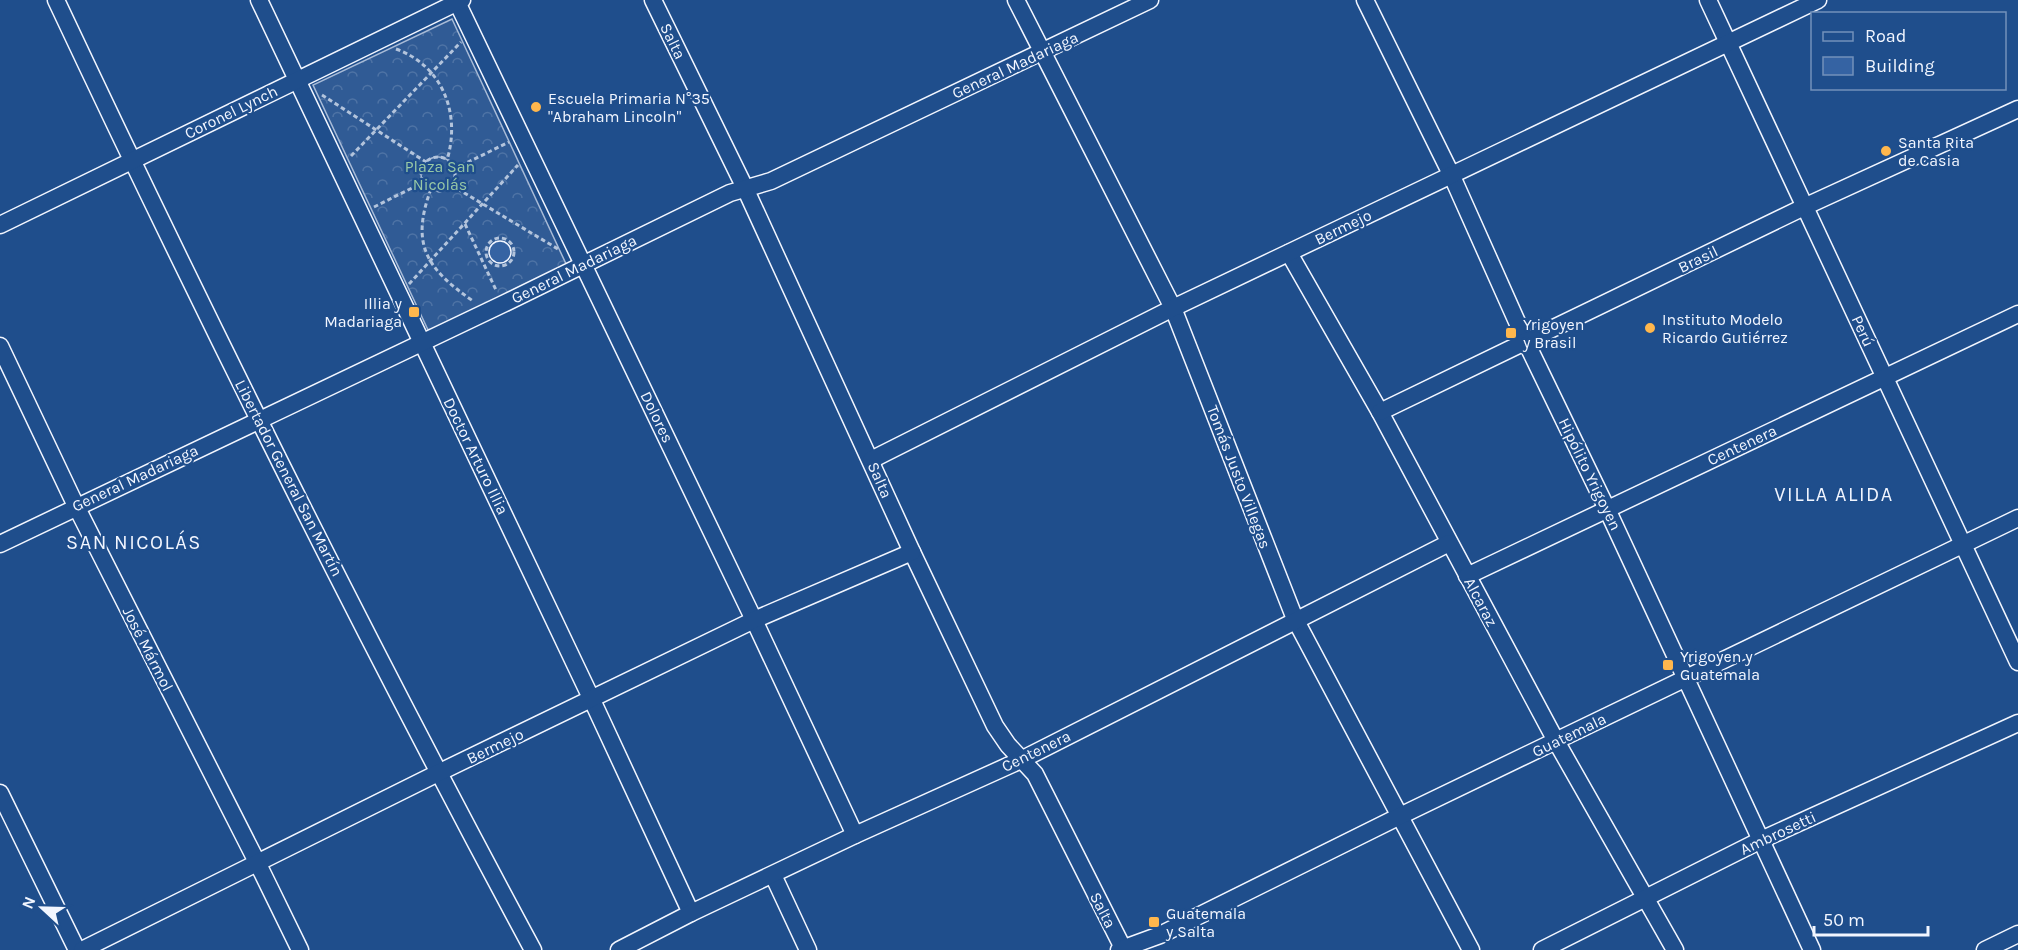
<svg xmlns="http://www.w3.org/2000/svg" width="2018" height="950" font-family="Karla,sans-serif">
	<defs>
		<pattern id="forest-crowns" width="20" height="18" patternUnits="userSpaceOnUse" patternTransform="scale(1.5)"><rect width="20" height="18" fill="#305b95"/><path d="M2 6a3 3 0 1 1 6 0M12 15a3 3 0 1 1 6 0" fill="none" stroke="#4e73a5"/></pattern>
	</defs>
	<rect width="100%" height="100%" fill="#1f4e8c"/>
	<polygon fill="url(#forest-crowns)" stroke="#a8bbd7" stroke-width="1.5" points="452,19 567,266 429,332 313,85"/>
	<circle fill="#305b95" stroke="#a8bbd7" stroke-width="1.5" cx="438" cy="174" r="17"/>
	<circle fill="#3563a3" stroke="#f2f6ff" stroke-width="1.5" cx="500" cy="252" r="11"/>
	<g fill="none" stroke-linecap="round" stroke-linejoin="round">
		<defs>
			<g id="minor">
				<path d="M56 0C207 321 365 638 533 950"/>
				<polyline points="259,0 592,700 691,913"/>
				<polyline points="456,0 754,620 855,835"/>
				<polyline points="653,0 745,188 912,552 995,726 1008,745 1035,774 1124,950"/>
				<polyline points="1016,0 1173,308 1295,619 1471,950"/>
				<polyline points="1365,0 1451,174 1526,342 1607,509 1812,950"/>
				<polyline points="1708,0 2018,662"/>
				<polyline points="0,225 462,0"/>
				<polyline points="1289,253 1380,412 1556,741 1675,950"/>
				<polyline points="0,346 76,506 258,864 300,950"/>
				<polyline points="1380,412 1804,207 2018,109"/>
				<polyline points="871,460 1173,308 1818,0"/>
				<polyline points="0,544 503,304 730,193 771,181 1150,0"/>
				<polyline points="1467,576 2018,314"/>
				<polyline points="0,793 77,950"/>
				<polyline points="773,875 808,950"/>
				<polyline points="82,950 438,773 754,620 912,552"/>
				<polyline points="619,950 691,913 855,835 1021,760 1449,543"/>
				<polyline points="1119,950 1160,935 1400,816 2018,518"/>
				<polyline points="1542,950 1761,840 2018,723"/>
				<polyline points="1985,950 2018,934"/>
			</g>
		</defs>
		<use href="#minor" stroke="#f2f6ff" stroke-width="19"/>
		<g stroke="#b3c4dc" stroke-width="3" stroke-dasharray="4.5 3" stroke-linecap="butt">
			<path d="M396 49C443 66 461 114 447 160"/>
			<polyline points="322,95 426,162"/>
			<polyline points="351,156 461,42"/>
			<circle cx="438" cy="174" r="17"/>
			<polyline points="454,169 509,142"/>
			<polyline points="451,185 558,249"/>
			<path d="M431 189C410 245 427 269 473 301"/>
			<polyline points="374,207 424,182"/>
			<polyline points="465,224 496,290"/>
			<circle cx="500" cy="252" r="14"/>
			<polyline points="409,284 518,165"/>
		</g>
		<use href="#minor" stroke="#1f4e8c" stroke-width="16"/>
	</g>
	<g fill="#ffb74d" stroke="#1f4e8c" stroke-width="2">
		<circle cx="536" cy="107" r="6"/>
		<circle cx="1886" cy="151" r="6"/>
		<rect x="408" y="306" width="12" height="12" rx="3"/>
		<circle cx="1650" cy="328" r="6"/>
		<rect x="1505" y="327" width="12" height="12" rx="3"/>
		<rect x="1662" y="659" width="12" height="12" rx="3"/>
		<rect x="1148" y="916" width="12" height="12" rx="3"/>
	</g>
	<g text-anchor="middle" dominant-baseline="central" stroke-width="4.5" stroke-linejoin="round" paint-order="stroke">
		<g font-size="16" fill="#f2f6ff" stroke="#1f4e8c">
			<text transform="translate(673 41) rotate(64)">Salta</text>
			<text transform="translate(1015 65) rotate(-25)">General Madariaga</text>
			<text transform="translate(231 112) rotate(-26)">Coronel Lynch</text>
			<text transform="translate(1343 227) rotate(-26)">Bermejo</text>
			<text transform="translate(1698 259) rotate(-26)">Brasil</text>
			<text transform="translate(574 269) rotate(-26)">General Madariaga</text>
			<text transform="translate(1863 331) rotate(65)">Perú</text>
			<text transform="translate(657 417) rotate(64)">Dolores</text>
			<text transform="translate(1742 445) rotate(-25)">Centenera</text>
			<text transform="translate(476 456) rotate(64)">Doctor Arturo Illia</text>
			<text transform="translate(1590 474) rotate(64)">Hipólito Yrigoyen</text>
			<text transform="translate(1239 477) rotate(69)">Tomás Justo Villegas</text>
			<text transform="translate(135 478) rotate(-25)">General Madariaga</text>
			<text transform="translate(289 478) rotate(63)">Libertador General San Martín</text>
			<text transform="translate(880 480) rotate(66)">Salta</text>
			<text transform="translate(1481 602) rotate(62)">Alcaraz</text>
			<text transform="translate(148 649) rotate(63)">José Mármol</text>
			<text transform="translate(1569 735) rotate(-26)">Guatemala</text>
			<text transform="translate(495 746) rotate(-26)">Bermejo</text>
			<text transform="translate(1036 751) rotate(-26)">Centenera</text>
			<text transform="translate(1778 833) rotate(-25)">Ambrosetti</text>
			<text transform="translate(1103 910) rotate(63)">Salta</text>
		</g>
		<g font-size="16" fill="#f2f6ff" stroke="#1f4e8c" text-anchor="start">
			<text x="548" y="98">Escuela Primaria N°35<tspan x="548" dy="18">"Abraham Lincoln"</tspan></text>
			<text x="1898" y="142">Santa Rita<tspan x="1898" dy="18">de Casia</tspan></text>
			<text x="402" y="303" text-anchor="end">Illia y<tspan x="402" dy="18">Madariaga</tspan></text>
			<text x="1662" y="319">Instituto Modelo<tspan x="1662" dy="18">Ricardo Gutiérrez</tspan></text>
			<text x="1523" y="324">Yrigoyen<tspan x="1523" dy="18">y Brasil</tspan></text>
			<text x="1680" y="656">Yrigoyen y<tspan x="1680" dy="18">Guatemala</tspan></text>
			<text x="1166" y="913">Guatemala<tspan x="1166" dy="18">y Salta</tspan></text>
		</g>
		<g font-size="16" fill="#97c8a6" stroke="#1f4e8c">
			<text x="440" y="166">Plaza San<tspan x="440" dy="18">Nicolás</tspan></text>
		</g>
		<g font-size="20" letter-spacing="1.5" fill="#f2f6ff" stroke="#1f4e8c">
			<text x="1834" y="494">VILLA ALIDA</text>
			<text x="134" y="542">SAN NICOLÁS</text>
		</g>
	</g>
	<rect x="1811" y="12" width="195" height="78" fill="#1f4e8c" stroke="#7391ba" stroke-width="1.5"/>
	<rect x="1823" y="32" width="30" height="9" fill="#1f4e8c" stroke="#7391ba" stroke-width="1.5"/>
	<text x="1865" y="42" font-size="18" fill="#f2f6ff">Road</text>
	<rect x="1823" y="57" width="30" height="18" fill="#3563a3" stroke="#7391ba" stroke-width="1.5"/>
	<text x="1865" y="72" font-size="18" fill="#f2f6ff">Building</text>
	<g transform="translate(42 908) rotate(292)" stroke="#1f4e8c" stroke-width="4.5" paint-order="stroke">
	<path d="M0-4.5L10 22L0 15L-10 22Z" fill="#f2f6ff"/>
	<text y="-9" font-size="16" font-weight="bold" text-anchor="middle" fill="#f2f6ff">N</text>
	</g>
	<path d="M1814 926v9h114v-9" fill="none" stroke="#f2f6ff" stroke-width="3"/>
	<text x="1823" y="926" font-size="18" fill="#f2f6ff" stroke="#1f4e8c" stroke-width="4.5" paint-order="stroke">50 m</text>
</svg>
